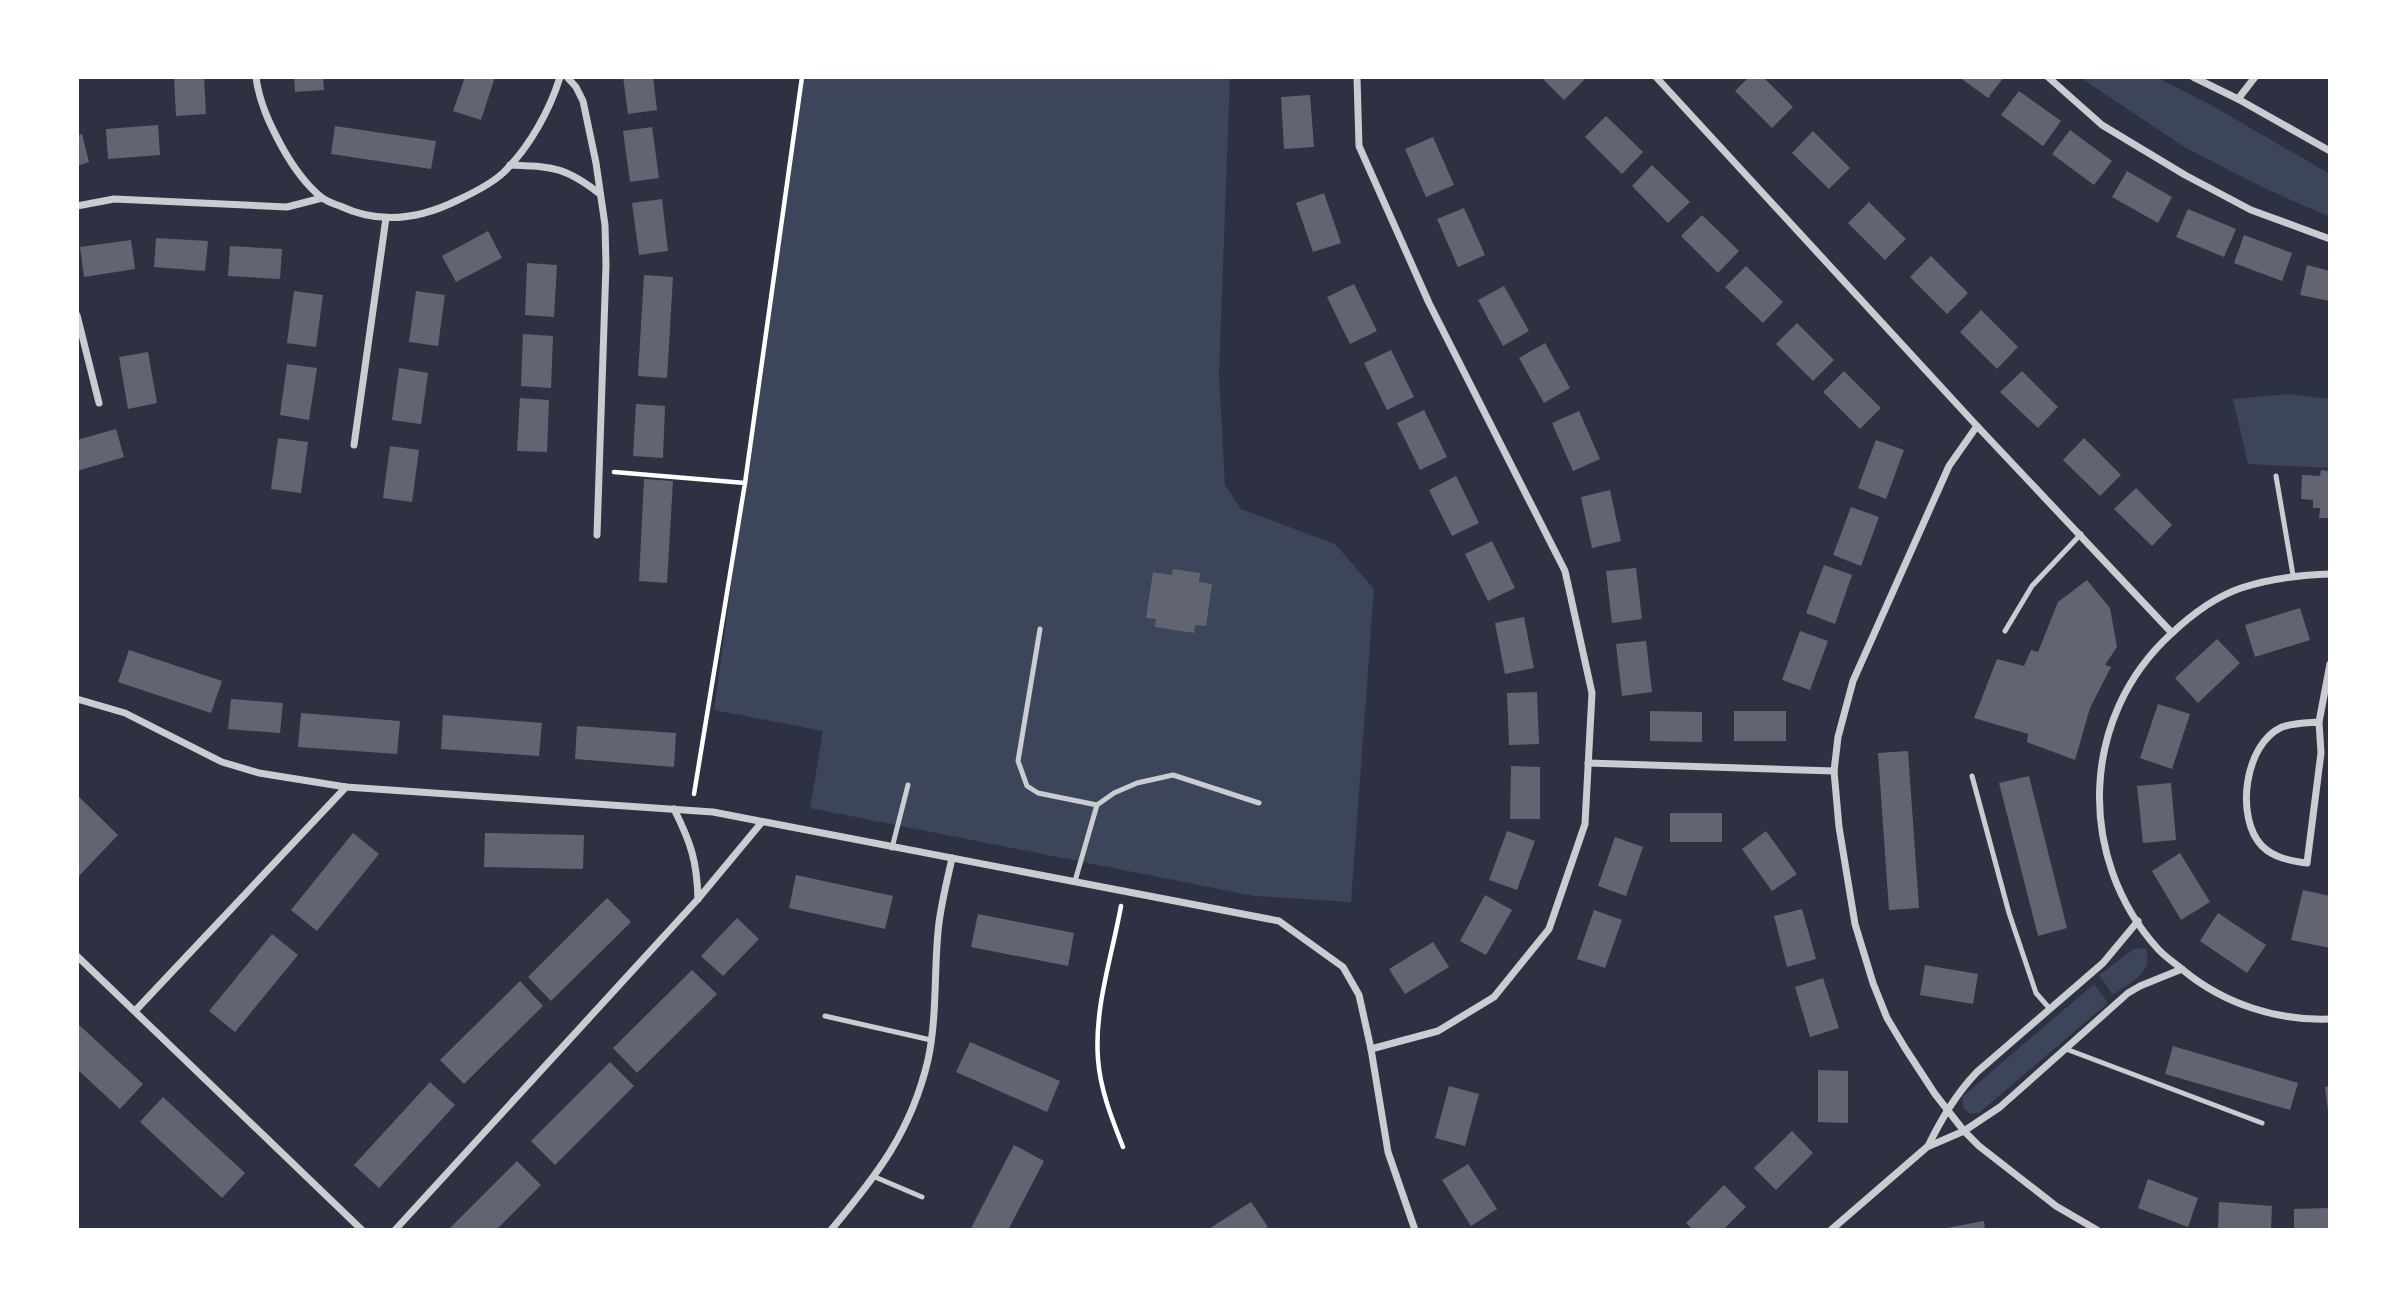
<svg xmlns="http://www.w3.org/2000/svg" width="2407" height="1307" font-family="Lora,serif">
	<rect width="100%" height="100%" fill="#2d3142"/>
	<g fill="#3c4559">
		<polygon points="801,77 1230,77 1219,375 1225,485 1241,509 1335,544 1374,589 1351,902 1254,896 810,808 823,731 714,710"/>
		<polygon points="2079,77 2156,77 2211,105 2330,174 2330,217 2264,188 2186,148"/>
		<polygon points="2288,394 2330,399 2330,468 2248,464 2233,399"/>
		<path d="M2145 948C2156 972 2130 982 2113 995L2099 975 2134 949Z"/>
		<polygon points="2094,984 2108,1003 1979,1113 1970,1114 1964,1109 1962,1097"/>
	</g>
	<g fill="#626471">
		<polygon points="174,77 204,77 206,114 176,116"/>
		<polygon points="294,77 323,77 324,90 295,92"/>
		<polygon points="465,77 495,77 481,120 453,111"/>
		<polygon points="623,77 653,77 657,110 628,114"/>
		<polygon points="1541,77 1584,77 1586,78 1564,100"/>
		<polygon points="1749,77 1763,77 1793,107 1772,128 1735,91"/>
		<polygon points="1959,77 2004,77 1988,98"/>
		<polygon points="2019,91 2061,121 2043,146 2001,115"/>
		<polygon points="1310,95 1314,147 1284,149 1281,97"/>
		<polygon points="1606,116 1643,152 1622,174 1585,137"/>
		<polygon points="158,125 160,155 108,159 106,129"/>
		<polygon points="335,126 436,141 431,169 331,154"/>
		<polygon points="652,127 659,178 630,182 623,131"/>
		<polygon points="2070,130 2112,161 2094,185 2052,154"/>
		<polygon points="1813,131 1850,168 1829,189 1792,153"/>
		<polygon points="82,134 89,162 77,166 77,136"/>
		<polygon points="1433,137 1454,185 1426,197 1405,149"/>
		<polygon points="1652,165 1690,202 1668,223 1632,186"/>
		<polygon points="2127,171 2172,197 2158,223 2112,197"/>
		<polygon points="1324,193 1341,243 1313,252 1296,203"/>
		<polygon points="662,199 668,251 639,255 632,203"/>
		<polygon points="1869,202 1906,239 1885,260 1848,223"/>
		<polygon points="1464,208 1485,255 1458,267 1437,219"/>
		<polygon points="2188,209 2236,229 2224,257 2176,237"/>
		<polygon points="1702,215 1739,251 1718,273 1681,236"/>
		<polygon points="488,231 502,258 456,282 442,256"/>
		<polygon points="2244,235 2292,253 2282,281 2234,263"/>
		<polygon points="156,238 208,241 205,271 154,267"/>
		<polygon points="131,240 135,269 84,277 80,247"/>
		<polygon points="230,246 282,249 280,279 228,276"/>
		<polygon points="1931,256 1968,293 1947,314 1910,277"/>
		<polygon points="527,263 557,265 554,317 525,315"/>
		<polygon points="2307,265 2330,271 2330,301 2300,295"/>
		<polygon points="1746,266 1783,302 1763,323 1725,287"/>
		<polygon points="644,275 673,277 667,378 638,376"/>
		<polygon points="1354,284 1377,331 1350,344 1327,297"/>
		<polygon points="1504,286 1529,331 1503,346 1478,300"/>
		<polygon points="294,291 323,295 316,347 287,343"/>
		<polygon points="416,291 445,295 438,346 409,342"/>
		<polygon points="1981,310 2018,347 1997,369 1960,332"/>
		<polygon points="1797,323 1834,360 1813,381 1776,344"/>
		<polygon points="523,334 553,336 551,388 521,386"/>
		<polygon points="1545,343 1570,388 1544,403 1519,358"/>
		<polygon points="1391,350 1414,397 1387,410 1364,363"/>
		<polygon points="148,352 157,403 128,409 119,357"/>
		<polygon points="287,364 317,368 309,420 280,415"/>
		<polygon points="399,368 428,373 421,424 392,420"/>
		<polygon points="1844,371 1881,408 1860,429 1823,392"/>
		<polygon points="2022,371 2058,407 2038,428 2000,392"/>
		<polygon points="520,398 549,400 547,452 517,451"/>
		<polygon points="636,404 665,406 663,458 633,456"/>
		<polygon points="1424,410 1447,457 1420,470 1397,423"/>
		<polygon points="1579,411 1600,459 1573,471 1552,423"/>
		<polygon points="116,429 124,457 77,471 77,440"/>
		<polygon points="278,438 308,442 301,493 271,489"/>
		<polygon points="2084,438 2121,475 2100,496 2063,460"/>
		<polygon points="1876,440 1904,450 1886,499 1858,488"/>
		<polygon points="390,446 419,450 412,502 383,498"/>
		<polygon points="2321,470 2330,471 2330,518 2319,518 2320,508 2313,508 2313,500 2301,499 2302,475 2320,476"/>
		<polygon points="1456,476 1479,523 1452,536 1429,490"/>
		<polygon points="644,479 673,481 667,583 639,581"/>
		<polygon points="2136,488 2172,525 2152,546 2114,509"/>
		<polygon points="1610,490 1621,541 1592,548 1581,497"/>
		<polygon points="1851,507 1879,517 1861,566 1833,555"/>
		<polygon points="1492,541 1515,588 1488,601 1465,554"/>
		<polygon points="1824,565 1852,575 1835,624 1806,613"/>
		<polygon points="1636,568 1642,619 1612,623 1606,571"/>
		<polygon points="1173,569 1200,573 1199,582 1212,584 1206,626 1195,625 1194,633 1155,627 1156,619 1146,618 1153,572 1172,575"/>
		<polygon points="2087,580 2110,608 2117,647 2105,665 2111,667 2090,708 2075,760 2027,742 2028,734 1974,718 1997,659 2024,666 2031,650 2038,652 2058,602"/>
		<polygon points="2300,608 2310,640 2255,657 2245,625"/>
		<polygon points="1524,617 1534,668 1505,674 1495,623"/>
		<polygon points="1800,631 1828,641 1810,690 1782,680"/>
		<polygon points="2217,639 2240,663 2198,703 2175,678"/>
		<polygon points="1646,641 1652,692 1622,696 1616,644"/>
		<polygon points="129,650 222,681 211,713 118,682"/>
		<polygon points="1537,692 1539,744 1509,745 1507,693"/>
		<polygon points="231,699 283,703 280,733 228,729"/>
		<polygon points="2158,704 2190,714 2172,769 2140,758"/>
		<polygon points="1650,711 1702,712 1702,742 1650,741"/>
		<rect x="1734" y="711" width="52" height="30"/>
		<polygon points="301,713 400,721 397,754 298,747"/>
		<polygon points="443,715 542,723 539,756 441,749"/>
		<polygon points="577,726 676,733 674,767 575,759"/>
		<polygon points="1908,751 1919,908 1889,910 1878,753"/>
		<polygon points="1511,766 1540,767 1540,819 1510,819"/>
		<polygon points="2029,776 2067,928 2038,936 1999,783"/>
		<polygon points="2171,783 2176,840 2143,843 2137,786"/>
		<polygon points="77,795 118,835 77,878"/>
		<rect x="1670" y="813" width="52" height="29"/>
		<polygon points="1507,831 1535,841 1517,890 1489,880"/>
		<polygon points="1766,831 1797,874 1772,891 1742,849"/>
		<polygon points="353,833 379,854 317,931 291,910"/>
		<polygon points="485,833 584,835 583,869 484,867"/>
		<polygon points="1615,837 1643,847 1626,896 1598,886"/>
		<polygon points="2180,853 2210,902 2181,920 2152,871"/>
		<polygon points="796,875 893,896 885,929 789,908"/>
		<polygon points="2303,890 2330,896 2330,948 2291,940"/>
		<polygon points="1485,895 1512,910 1486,955 1460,941"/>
		<polygon points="607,898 631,922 551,1001 528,977"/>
		<polygon points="1802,909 1816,959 1787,967 1774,916"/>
		<polygon points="1594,910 1622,920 1605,968 1577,959"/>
		<polygon points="2218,913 2266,945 2247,973 2200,941"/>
		<polygon points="978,914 1074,933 1068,966 971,947"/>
		<polygon points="737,918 759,939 723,976 701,956"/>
		<polygon points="272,934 298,955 235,1032 209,1011"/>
		<polygon points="1433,942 1449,967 1405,994 1389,969"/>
		<polygon points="1925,965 1978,974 1973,1004 1920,995"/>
		<polygon points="692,970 717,994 637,1073 613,1048"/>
		<polygon points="1823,978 1839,1028 1810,1037 1795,987"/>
		<polygon points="520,981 543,1006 464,1084 440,1060"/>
		<polygon points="77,1023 143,1084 120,1109 77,1069"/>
		<polygon points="970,1042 1060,1081 1047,1112 956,1072"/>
		<polygon points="2173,1046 2298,1083 2290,1110 2165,1074"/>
		<polygon points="610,1062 634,1086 555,1165 531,1141"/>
		<polygon points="1818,1070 1848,1071 1848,1123 1818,1122"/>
		<polygon points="430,1082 455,1105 379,1188 354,1165"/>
		<polygon points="1449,1086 1479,1094 1465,1146 1435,1138"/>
		<polygon points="2330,1086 2330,1111 2328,1111 2325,1087"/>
		<polygon points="163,1097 245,1173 222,1198 140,1122"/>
		<polygon points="1792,1131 1813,1153 1776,1190 1754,1168"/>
		<polygon points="1014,1145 1044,1161 1008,1230 970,1230"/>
		<polygon points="517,1161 541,1185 496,1230 448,1230"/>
		<polygon points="1468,1164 1497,1209 1471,1226 1442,1180"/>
		<polygon points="2148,1179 2198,1198 2188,1227 2138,1208"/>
		<polygon points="1724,1185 1746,1207 1723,1230 1693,1230 1686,1223"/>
		<polygon points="1251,1202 1268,1227 1263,1230 1207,1230"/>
		<polygon points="2219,1202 2272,1206 2271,1230 2218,1230"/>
		<polygon points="2330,1208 2330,1230 2294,1230 2294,1209"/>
		<polygon points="1984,1221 1985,1230 1941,1230 1941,1229"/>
	</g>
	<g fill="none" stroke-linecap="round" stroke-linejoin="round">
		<g stroke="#fff" stroke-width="4.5">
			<polyline points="614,472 745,483 694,794"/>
			<polyline points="745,483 802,77"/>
			<path d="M1121 906C1112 956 1094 1008 1098 1059 1100 1089 1112 1119 1123 1147"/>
		</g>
		<g stroke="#caccd0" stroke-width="5">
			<polyline points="2276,476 2293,575"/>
			<polyline points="1040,629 1018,761 1027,786 1038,793 1097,805"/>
			<polyline points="2005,631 2032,586 2081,534"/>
			<polyline points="1972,776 2009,913 2036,993 2050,1009"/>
			<polyline points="892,848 908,785"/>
			<polyline points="1075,881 1097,805 1114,793 1137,783 1173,775 1259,803"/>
			<polyline points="825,1016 931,1040"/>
			<polyline points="2066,1049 2262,1123"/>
			<polyline points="875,1177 922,1197"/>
		</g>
		<g stroke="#caccd0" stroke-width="7">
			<path d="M256 77C259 102 270 125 282 147 292 165 305 184 321 197 326 201 334 204 340 206 380 225 420 219 458 200 473 193 491 184 503 173 529 148 550 110 560 77"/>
			<polyline points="567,77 576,87 583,101 596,163 605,225 606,265 597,535"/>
			<polyline points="1357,77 1359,146 1429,303 1565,571 1592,693 1585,824 1549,929 1494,997 1438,1031 1371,1049"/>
			<polyline points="1656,77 1977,426 2172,633"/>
			<polyline points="2048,77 2102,125 2185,175 2251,210 2330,239"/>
			<polyline points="2193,77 2238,99 2330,151"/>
			<polyline points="2238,99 2255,77"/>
			<path d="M510 165C553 167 564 166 600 194"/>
			<polyline points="77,206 114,199 287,207 322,198"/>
			<polyline points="77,315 99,403"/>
			<polyline points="1977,426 1949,466 1853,681 1838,737 1834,771 1839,827 1855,924 1873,983 1887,1018 1905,1048 1935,1094 1964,1131 1979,1146 2056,1206 2097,1230"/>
			<polyline points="354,445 386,218"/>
			<path d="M2330 574C2299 575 2271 578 2241 588 2215 597 2191 615 2171 634 2080 717 2076 858 2158 949 2165 957 2175 963 2183 970 2224 1004 2277 1021 2330 1019"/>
			<polyline points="77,699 125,713 222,762 259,773 346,787 713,812 1279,921 1343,967 1359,995 1371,1049 1388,1152 1415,1230"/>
			<path d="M2319 722C2307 723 2293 723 2282 727 2244 744 2235 818 2262 846 2274 858 2291 861 2307 863L2321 753 2319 722 2330 664"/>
			<polyline points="1588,763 1834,771"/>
			<path d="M674 809C691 843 697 861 698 899"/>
			<polyline points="77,956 362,1230"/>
			<polyline points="135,1011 346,787"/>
			<path d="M1928 1146C1942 1118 1956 1094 1977 1072L2103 963 2138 921"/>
			<polyline points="395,1230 698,899 762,822"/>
			<path d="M831 1230C877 1175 911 1132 928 1060 937 1018 934 974 938 932 940 907 947 882 952 858"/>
			<polyline points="1831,1230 1927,1147 1964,1131 2000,1107 2128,993 2140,986 2182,969"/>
		</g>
	</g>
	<rect width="2407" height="1307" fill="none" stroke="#ffffff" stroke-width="158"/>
</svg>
